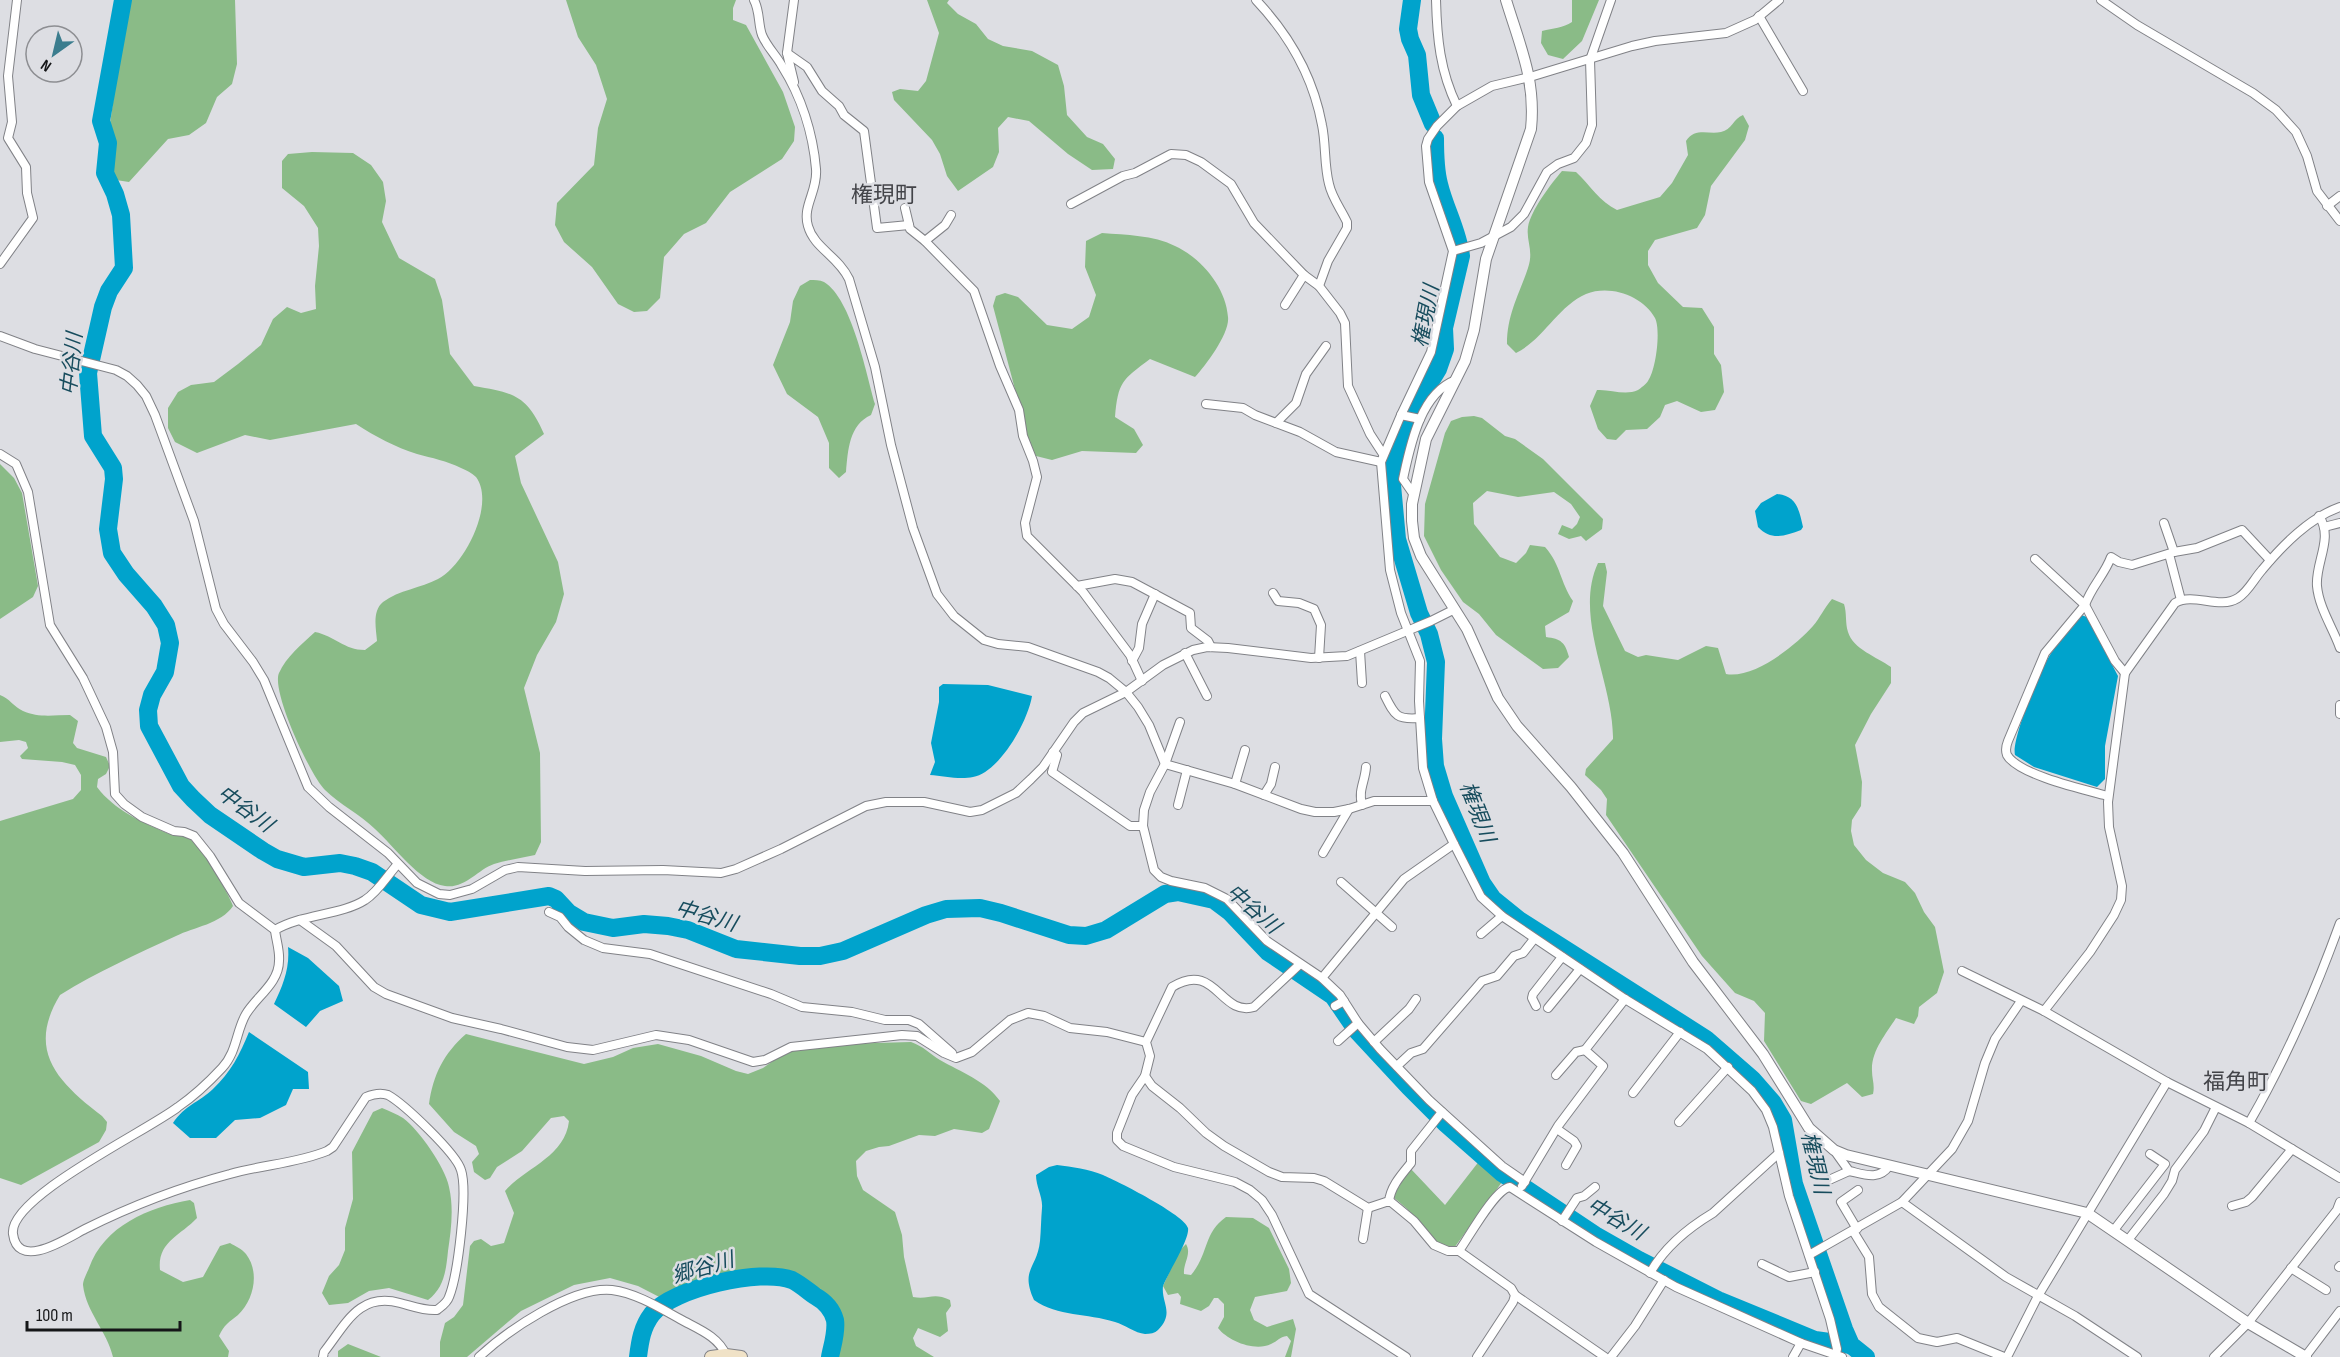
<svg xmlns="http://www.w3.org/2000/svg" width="2340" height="1357" font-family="'Sofia Sans Condensed','Noto Sans JP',sans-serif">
	<rect width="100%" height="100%" fill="#dddee3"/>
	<g fill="#8abb87">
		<polygon points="127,0 235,0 237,64 232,84 217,97 206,123 189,135 168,139 129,182 116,180 111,169 114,144 110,124"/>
		<polygon points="566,0 736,0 733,8 733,20 746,25 783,92 795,127 794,141 782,159 730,192 706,223 684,234 664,257 660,298 647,311 634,312 618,304 592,267 564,242 555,225 557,203 594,165 598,128 607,99 596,65 578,37"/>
		<polygon points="927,0 949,0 947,3 958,14 976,24 988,39 1003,46 1032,51 1058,65 1064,86 1067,115 1087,137 1103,144 1115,159 1113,169 1092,170 1068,154 1029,121 1008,117 998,128 999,152 993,167 958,191 947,176 940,154 932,140 894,100 892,92 900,89 918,91 926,81 939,33"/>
		<path d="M1572 0H1599L1582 41 1563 59 1548 55 1541 43 1542 31C1553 28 1563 28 1572 22Z"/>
		<path d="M1743 115 1749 126 1745 140 1711 186 1705 215 1697 228 1655 240 1648 251V265L1658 283 1683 307 1702 308 1714 327V354L1721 365 1724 392 1715 410 1701 412 1677 401 1665 405 1660 417 1647 429 1626 430 1616 440 1607 439 1598 429 1590 406 1597 390C1610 389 1625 396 1638 390 1641 388 1646 384 1648 381 1656 370 1661 330 1655 318 1643 296 1610 284 1586 294 1558 306 1543 340 1516 353L1507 344C1507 314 1519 295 1528 268 1534 250 1526 242 1528 227 1531 210 1551 184 1562 171L1576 172C1590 185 1600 202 1617 210L1660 197 1672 183 1688 155 1686 141C1695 127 1709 135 1721 132 1732 130 1733 119 1743 115Z"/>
		<path d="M312 152 353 153 371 165 383 182 386 201 382 222 399 258 435 279 442 300 450 354 474 386C514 393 527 395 544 434L515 456 521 483 558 562 564 594 556 622 537 655 524 688 540 753 541 842 535 855C521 858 507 860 494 864 477 870 465 889 445 886 420 883 394 846 375 829 360 814 340 805 325 790 310 775 271 691 279 673 286 657 302 644 315 632 335 636 344 650 365 650L377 641C376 628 372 611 383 602 399 590 421 588 438 579 464 566 496 504 476 477 472 473 466 470 461 468 447 461 432 458 417 454 395 447 376 437 356 424L270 440 245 435 197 453 175 442 168 428V408L178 392 191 385 214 382 238 364 261 345 273 319 287 307 301 313 316 309 315 286 319 246 318 228 304 206 282 188V161L288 154Z"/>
		<path d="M1102 233C1126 235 1153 235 1175 246 1201 258 1226 287 1228 317 1230 333 1206 365 1195 377L1150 359C1122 380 1118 382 1115 417L1134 429 1143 445 1136 453 1082 451 1052 460 1036 456 1026 442 1021 412 993 306 996 296 1005 293 1018 297 1047 325 1072 329 1089 317 1096 295 1085 267 1086 241Z"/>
		<path d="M810 280C814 280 820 280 824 282 852 299 866 373 875 404L871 415C849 425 848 450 846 472L839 478 829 468V443L818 417 787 394 773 365 790 322 793 301 800 286Z"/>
		<path d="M1474 416 1482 418 1505 436 1515 439 1543 459 1603 519 1602 529 1586 541 1581 536 1569 539 1558 534 1562 525 1572 529 1577 524 1580 517 1571 504 1554 492 1518 497 1487 491 1473 503 1474 524 1500 557 1516 563 1526 553 1530 545 1545 547C1561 565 1560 582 1573 601L1569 612 1545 626 1546 637C1561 639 1565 642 1569 657L1558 668 1543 669 1496 635 1479 614 1463 602 1441 570 1424 536 1425 504 1445 433 1451 421 1462 417Z"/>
		<polygon points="0,464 14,478 22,493 38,586 33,597 0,619"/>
		<path d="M1598 563H1605L1607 572 1603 606 1625 651 1638 657 1646 655 1678 660 1706 646 1718 648 1726 674C1754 679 1795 646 1813 626 1820 618 1824 608 1832 599L1844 604C1847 613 1845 623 1848 632 1853 649 1877 657 1891 667V683L1871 714 1855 745 1862 782 1861 806 1852 820 1851 831 1854 845 1866 860 1883 873 1905 882 1915 893 1924 912 1935 927 1944 972 1937 993 1919 1007 1918 1016 1914 1024 1896 1018C1886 1034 1871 1051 1872 1071 1872 1079 1875 1085 1873 1094L1862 1097 1847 1083 1811 1104 1801 1101 1764 1041 1765 1013 1754 1001 1735 993 1702 956 1606 815 1607 799 1601 790 1585 775 1586 769 1613 739C1614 684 1573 617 1598 563Z"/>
		<path d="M0 695C9 698 14 707 23 711 38 718 54 715 70 715L78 721 73 743 77 748 106 757 110 766 106 774 98 779 97 787C114 810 142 822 167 833 174 836 183 835 190 839 202 847 228 892 233 906 221 924 194 927 176 936 137 954 97 972 60 995 26 1051 58 1082 102 1116L107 1122 106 1130 99 1142 21 1185 0 1178V821L73 799 81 790V775L75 765 62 762 22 759 20 756 28 748 26 742 19 740 0 742Z"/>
		<path d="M466 1034 584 1064 613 1057 633 1048 658 1044 701 1056 736 1071 748 1074 763 1068 786 1052 802 1048 841 1044 911 1042C923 1046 930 1054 940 1060 961 1072 986 1081 1000 1101L989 1129 982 1133 954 1129 935 1136 919 1135 889 1146 879 1147 866 1151 856 1161 857 1176 863 1190 895 1212 902 1235 904 1257 913 1297C929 1300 933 1292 950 1300L951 1306 946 1313 948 1331 940 1337 918 1328 913 1338 916 1346 934 1357H826L833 1324 825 1305 792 1284 741 1281 695 1291 669 1302 638 1286 610 1278 574 1285 521 1311 467 1357H440V1342L445 1323 454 1317 463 1305 470 1246 474 1241 481 1239 491 1246 504 1243 514 1213 505 1191C526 1167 565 1157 569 1121L564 1116 551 1118 522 1151 497 1167 490 1178 485 1180 474 1172 472 1162 479 1154 476 1146 454 1132 429 1104C433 1075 444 1053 466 1034Z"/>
		<path d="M382 1108C389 1111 397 1114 403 1118 419 1130 445 1167 449 1187 454 1208 451 1231 448 1251 446 1271 444 1288 428 1300L389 1288 369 1291 348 1303 329 1305 322 1293 329 1276 339 1265 345 1250V1228L353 1199 352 1152 373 1112Z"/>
		<path d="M1480 1160 1502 1182 1454 1248C1432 1248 1425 1226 1411 1213 1406 1207 1399 1202 1393 1197L1410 1168 1445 1205Z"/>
		<path d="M190 1200 194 1203 197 1218C180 1236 157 1242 160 1270L183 1282 203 1277 220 1246 230 1243C235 1246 242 1249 246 1254 260 1272 254 1300 238 1315 229 1322 224 1325 219 1336L229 1351 228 1357H113C107 1331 86 1312 83 1285 83 1280 87 1273 89 1268 104 1226 149 1207 190 1200Z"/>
		<path d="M1226 1217 1253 1218 1269 1228 1289 1269 1291 1283 1287 1291 1255 1297 1250 1310 1254 1320 1267 1327 1293 1319 1296 1329 1291 1357H1285L1291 1341 1287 1336C1279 1337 1278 1341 1271 1344 1255 1352 1228 1341 1218 1328L1224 1317V1304L1218 1298H1214L1209 1306 1201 1311 1180 1304 1181 1297 1178 1293 1168 1295 1163 1286 1179 1251 1186 1244C1192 1254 1183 1263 1184 1274L1191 1275C1209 1254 1203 1233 1226 1217Z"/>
		<polygon points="348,1344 381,1357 384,1357 338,1357 338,1351"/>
	</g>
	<g fill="#00a3cc">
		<path d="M1777 494C1797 496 1799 510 1803 527L1801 530C1785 536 1771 541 1758 527L1755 511 1761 503Z"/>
		<path d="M2081 615 2087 617 2118 676 2105 746V779L2097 787 2034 767 2015 755C2011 740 2040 670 2050 655 2059 641 2071 628 2081 615Z"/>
		<path d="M943 684 988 685 1032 696C1028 721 1000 772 973 777 960 780 943 776 930 775L935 762 931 743 939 702V687Z"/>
		<path d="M288 947 308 958 339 986 343 1001 320 1011 306 1027 274 1004C283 985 290 968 288 947Z"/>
		<path d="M249 1032 308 1072 309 1089H293L286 1105 260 1118 235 1120 216 1138H190L173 1123C185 1105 198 1103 213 1089 231 1072 240 1054 249 1032Z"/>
		<path d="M1057 1165C1072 1167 1089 1169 1103 1175 1117 1181 1185 1215 1188 1228 1190 1239 1168 1273 1163 1286 1161 1303 1175 1313 1158 1330 1155 1333 1150 1334 1145 1334 1135 1333 1125 1325 1115 1322 1087 1313 1058 1317 1034 1300 1020 1269 1037 1269 1040 1241 1041 1230 1041 1219 1042 1208 1043 1197 1036 1187 1036 1175L1049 1167Z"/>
	</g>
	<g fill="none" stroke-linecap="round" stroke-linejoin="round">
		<g stroke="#00a3cc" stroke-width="18">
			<polyline points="123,0 101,121 108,143 105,173 115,194 121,215 124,268 109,291 103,307 88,373 93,436 113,468 114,479 108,529 112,553 126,574 154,606 166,625 170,643 165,672 152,695 148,710 149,726 181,786 193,799 210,815 263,851 277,859 304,867 340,863 355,866 372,872 421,905 450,912 549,896 556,899 569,913 584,922 613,928 644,924 668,926 688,930 736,949 800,956 820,956 843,951 926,915 946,909 980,908 1001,913 1069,935 1086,936 1106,930 1165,894 1178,892 1214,900 1230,912 1268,952 1333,996 1357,1031 1409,1087 1445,1123 1502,1173 1595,1235 1639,1260 1718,1300 1815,1340 1851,1345"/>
			<polyline points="1412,0 1408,29 1410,39 1417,55 1421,95 1433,124"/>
			<path d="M1435 138C1435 153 1435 169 1439 184 1445 209 1458 231 1461 256L1444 328 1445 349 1438 369 1413 410 1405 427 1392 472V485L1397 539 1419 613 1429 634 1436 662 1433 739 1435 766 1444 796 1482 883 1493 899 1519 920 1706 1039 1752 1079 1773 1103 1783 1120 1794 1184 1844 1329 1851 1345 1866 1357"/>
			<path d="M638 1357C640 1341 642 1327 652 1314 673 1288 761 1268 792 1280 800 1284 808 1291 815 1296 824 1301 832 1309 835 1320 837 1332 832 1346 830 1357"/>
		</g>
		<defs>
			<g id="minor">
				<path d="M754 0C760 11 758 24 762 35 767 47 776 55 782 66 801 96 813 133 816 169 818 191 802 206 808 226 814 248 838 256 849 279L875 367 891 445 913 528 937 594 954 616 984 640 998 644 1028 647 1098 672 1109 678 1126 692 1138 707 1149 725 1165 764"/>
				<polyline points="794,0 787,53 794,82"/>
				<path d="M1256 0C1290 36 1313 76 1322 125 1326 144 1324 165 1329 184 1332 198 1341 209 1347 222V228L1328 261 1319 286 1340 313 1345 323 1348 386 1370 434 1383 454"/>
				<path d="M1436 0C1437 38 1440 71 1457 106"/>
				<polyline points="1779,0 1755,20 1726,33 1655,41 1632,46 1530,77 1492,86 1457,106 1437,126 1428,139 1426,146 1429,182 1453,251 1431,352 1401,415 1381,462 1390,570 1401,613 1420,661 1419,701 1423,768 1433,801 1454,844 1481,897 1502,916 1625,999 1707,1049 1752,1091 1766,1110 1773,1127 1789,1196 1830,1319 1837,1349 1836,1354"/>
				<polyline points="2101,0 2137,25 2253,93 2276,110 2296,132 2307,156 2317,191 2340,221"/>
				<polyline points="1759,16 1803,91"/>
				<polyline points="787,53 807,67 822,91 839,106 844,115 864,131 877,228 909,225"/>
				<polyline points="1071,204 1123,176 1135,173 1171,154 1186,155 1201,162 1231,184 1254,223 1304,275 1319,286"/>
				<polyline points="2327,206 2340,196"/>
				<polyline points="905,208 910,229 925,241 974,291 1000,366 1019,410 1023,436 1033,461 1037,477 1025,523 1027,536 1083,592 1130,655 1142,681"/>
				<polyline points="925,241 945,225 951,215"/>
				<polyline points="1453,251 1481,243 1511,227 1524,214 1547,172 1558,164 1574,158 1586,143 1592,125 1590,60 1611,0"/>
				<polyline points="0,264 33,218 27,193 26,167 8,138 12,122 8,76 17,0"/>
				<polyline points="1285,305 1304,275"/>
				<polyline points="0,336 35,349 116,370 127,376 137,385 146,396 155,415 194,521 216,609 224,624 253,662 264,680 308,787 329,807 388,853 417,883 439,894 450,895 472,889 505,870 518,867 585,871 663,870 721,873 736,869 781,849 866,806 886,802 924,802 970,812 982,810 1016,793 1031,779 1043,767 1074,722 1083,713 1126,692 1163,665 1193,650 1207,647 1228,648 1311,658 1347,656 1431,621 1455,609"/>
				<polyline points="1206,404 1243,408 1255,415 1300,432 1336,452 1381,462"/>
				<polyline points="1401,415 1420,419"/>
				<polyline points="1276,423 1296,403 1306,374 1326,346"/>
				<polyline points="0,454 16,464 28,492 50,625 83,678 106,727 113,752 115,794 124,804 142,817 174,831 184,832 194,836 210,856 239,903 275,930"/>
				<path d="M1414 495 1403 479C1410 447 1420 393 1456 380"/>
				<path d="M2319 516C2334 538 2315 563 2317 586 2319 608 2333 628 2340 648"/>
				<polyline points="2164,523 2174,552"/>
				<polyline points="2324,527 2340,523"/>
				<polyline points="2169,554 2181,600"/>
				<polyline points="2035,559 2085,605 2115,661 2125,673"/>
				<polyline points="1077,586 1115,579 1132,582 1190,613 1191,628 1208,641 1211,647"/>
				<polyline points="1273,593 1278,601 1299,603 1314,609 1321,625 1319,658"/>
				<polyline points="1360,651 1362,683"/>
				<polyline points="1185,653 1207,696"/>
				<polyline points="1132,661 1139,648 1142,624 1155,594"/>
				<path d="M1385 696C1395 716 1397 720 1420 718"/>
				<polyline points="2340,705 2340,714"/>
				<polyline points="1180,722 1165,764 1150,792 1144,810 1143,826 1154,870 1161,877 1171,881 1205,888 1227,899 1267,941 1322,978 1340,995 1358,1023 1380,1049 1429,1100 1502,1166 1525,1182"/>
				<polyline points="1053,752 1057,755 1052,772 1130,826 1143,826"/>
				<polyline points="1165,764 1235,784 1301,809 1315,812 1334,812 1349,809 1374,801 1433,801"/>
				<polyline points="1235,784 1245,750"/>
				<polyline points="1264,795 1271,784 1275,767"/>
				<path d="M2108 796C2086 790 2018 775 2007 755 2005 750 2006 746 2008 741L2045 653 2085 605C2091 587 2105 574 2111 557L2119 562 2132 565 2174 552 2197 548 2242 530 2270 560"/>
				<polyline points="1178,805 1187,770"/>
				<path d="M1362 805C1358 790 1365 782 1366 767"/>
				<polyline points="1323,853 1349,809"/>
				<polyline points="1341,882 1392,927"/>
				<polyline points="549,912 560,917 568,927 584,940 603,948 650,954 771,994 802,1007 852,1012 885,1020 909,1020 919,1024 952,1053"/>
				<polyline points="300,920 336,946 374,987 386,994 452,1018 501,1029 567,1047 593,1050 656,1035 689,1040 753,1062 765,1060 791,1047 902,1035 917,1036 944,1053 956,1058 972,1052 1010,1020 1028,1013 1044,1016 1070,1028 1107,1032 1146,1042"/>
				<polyline points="1481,934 1502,916"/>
				<path d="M1300 964 1254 1007C1220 1017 1216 960 1172 987L1146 1042 1150 1056 1145 1076 1132 1095 1117 1133V1140L1123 1146 1174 1167 1235 1182 1250 1190 1262 1200 1272 1215 1309 1294 1406 1357"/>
				<polyline points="1962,971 2044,1011 2167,1082 2249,1123 2340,1178"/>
				<polyline points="1322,978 1404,879 1454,844"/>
				<polyline points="1335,1006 1344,1001"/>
				<polyline points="1536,1006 1532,998 1533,994 1562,957"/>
				<polyline points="1548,1008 1580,969"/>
				<path d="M2044 1011 2090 952 2114 915 2121 900 2122 886 2109 827 2108 802 2125 673 2175 603C2194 592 2219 610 2238 598 2248 592 2254 579 2262 570 2283 545 2309 518 2340 507"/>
				<polyline points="1338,1041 1358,1023"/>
				<polyline points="1374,1042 1409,1009 1416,999"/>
				<polyline points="1397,1066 1411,1053 1423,1049 1482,981 1497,976 1514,956 1523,953 1534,939"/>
				<polyline points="1556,1075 1576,1052 1585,1050"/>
				<polyline points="1145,1076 1152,1086 1180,1108 1206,1133 1224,1146 1269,1172 1282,1177 1314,1178 1324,1181 1368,1208 1386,1202 1391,1202 1414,1221 1434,1245 1448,1251 1459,1251"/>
				<polyline points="1633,1093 1680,1032"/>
				<polyline points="1679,1122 1728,1067"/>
				<path d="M2249 1123C2286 1059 2315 992 2340 923"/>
				<polyline points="1557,1129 1574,1141 1577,1146 1566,1165"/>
				<path d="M1834 1150 1849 1171C1863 1174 1879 1181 1889 1166"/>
				<polyline points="1829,1180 1849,1171"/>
				<polyline points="1522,1186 1558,1126 1603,1066 1585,1050 1625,999"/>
				<path d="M1389 1202C1390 1187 1402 1174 1411 1163V1151L1442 1112"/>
				<polyline points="1902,1202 2006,1277 2075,1316 2137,1357"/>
				<polyline points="2232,1206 2246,1202 2252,1197 2292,1149"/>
				<polyline points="1562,1221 1577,1198 1584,1196 1595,1187"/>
				<polyline points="1857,1229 1841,1202 1858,1190"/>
				<polyline points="2114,1230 2165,1164 2150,1154"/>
				<polyline points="1853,1231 1869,1257 1872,1294 1879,1307 1918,1338 1937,1342 1957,1338 2004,1357"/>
				<polyline points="1363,1239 1368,1208"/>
				<polyline points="2128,1240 2164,1194 2172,1181 2175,1170 2204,1131 2216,1107"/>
				<polyline points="1809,1255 1902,1202 1952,1149 1968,1121 1985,1063 1995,1039 2021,1001"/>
				<polyline points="1762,1264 1789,1277 1815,1272"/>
				<polyline points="2339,1267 2340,1266"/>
				<polyline points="2291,1268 2326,1290"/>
				<path d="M1650 1273C1664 1248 1688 1228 1713 1213L1779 1153"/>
				<polyline points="1515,1295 1605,1357"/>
				<path d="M323 1357 324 1352C346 1324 359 1292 400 1303 412 1306 424 1311 437 1310 442 1306 447 1303 449 1297 458 1275 468 1191 461 1170 456 1153 404 1104 388 1095 380 1092 373 1094 366 1097L333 1147 327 1151C298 1163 261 1165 230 1174 181 1187 131 1206 85 1229 69 1237 18 1272 13 1234 8 1197 149 1130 178 1107 194 1096 209 1082 222 1068 237 1052 236 1031 246 1014 256 997 279 983 279 961 280 951 276 940 275 930 302 914 342 915 365 900 378 892 387 876 397 865"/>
				<path d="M479 1357C507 1331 572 1286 612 1290 636 1293 660 1308 680 1319 698 1329 718 1336 726 1355"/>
				<path d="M1477 1357 1513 1302 1515 1295 1511 1288 1459 1251C1469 1237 1495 1189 1510 1187L1596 1242 1676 1287 1801 1343 1842 1357"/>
				<polyline points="1611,1357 1635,1326 1664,1280"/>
				<polyline points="1793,1357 1801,1343"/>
				<polyline points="2007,1357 2038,1296 2167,1082"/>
				<polyline points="2214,1357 2248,1323 2337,1210 2340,1202"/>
				<polyline points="2305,1357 2340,1311"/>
			</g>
			<path id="tertiary" d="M1506 0C1520 46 1536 80 1531 129L1486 259 1474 330 1465 361 1426 439 1412 504V521L1414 538 1421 556 1467 629 1498 698 1517 726 1571 787 1623 853 1693 962 1763 1054 1809 1128 1834 1150 1846 1155 2087 1213 2248 1323 2306 1357"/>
			<polyline id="secondary" points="711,1357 726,1355 741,1357"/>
		</defs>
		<use href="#minor" stroke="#818287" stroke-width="10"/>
		<use href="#tertiary" stroke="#818287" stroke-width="12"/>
		<use href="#secondary" stroke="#818287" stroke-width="14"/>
		<use href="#minor" stroke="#fff" stroke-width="8"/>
		<use href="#tertiary" stroke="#fff" stroke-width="10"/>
		<use href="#secondary" stroke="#f0e2c7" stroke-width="12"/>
	</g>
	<g text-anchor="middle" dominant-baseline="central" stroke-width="5" stroke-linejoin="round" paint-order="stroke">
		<g font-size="21" font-style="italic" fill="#174c5d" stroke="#dddee3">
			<text transform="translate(1426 316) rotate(-79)">権現川</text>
			<text transform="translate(72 364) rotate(-84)">中谷川</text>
			<text transform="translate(245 809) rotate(36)">中谷川</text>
			<text transform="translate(1477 812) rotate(69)">権現川</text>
			<text transform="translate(1253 909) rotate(41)">中谷川</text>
			<text transform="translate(706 916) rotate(16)">中谷川</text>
			<text transform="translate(1815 1163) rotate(77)">権現川</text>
			<text transform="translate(1616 1219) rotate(30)">中谷川</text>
			<text transform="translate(703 1268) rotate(-16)">郷谷川</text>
		</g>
		<g font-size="22" fill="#434449" stroke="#dddee3">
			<text x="884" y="195">権現町</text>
			<text x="2236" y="1082">福角町</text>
		</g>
	</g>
	<g transform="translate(54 54) rotate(214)"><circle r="28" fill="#dddee3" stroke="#8d8e92" stroke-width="1.5"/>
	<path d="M0-4.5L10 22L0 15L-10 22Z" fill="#3b7d8e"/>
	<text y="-9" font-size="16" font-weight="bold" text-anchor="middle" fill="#151618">N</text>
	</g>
	<path d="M27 1321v9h153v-9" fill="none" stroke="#151618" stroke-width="3"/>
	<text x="36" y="1321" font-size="18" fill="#151618" stroke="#dddee3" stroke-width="4.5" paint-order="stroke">100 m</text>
</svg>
